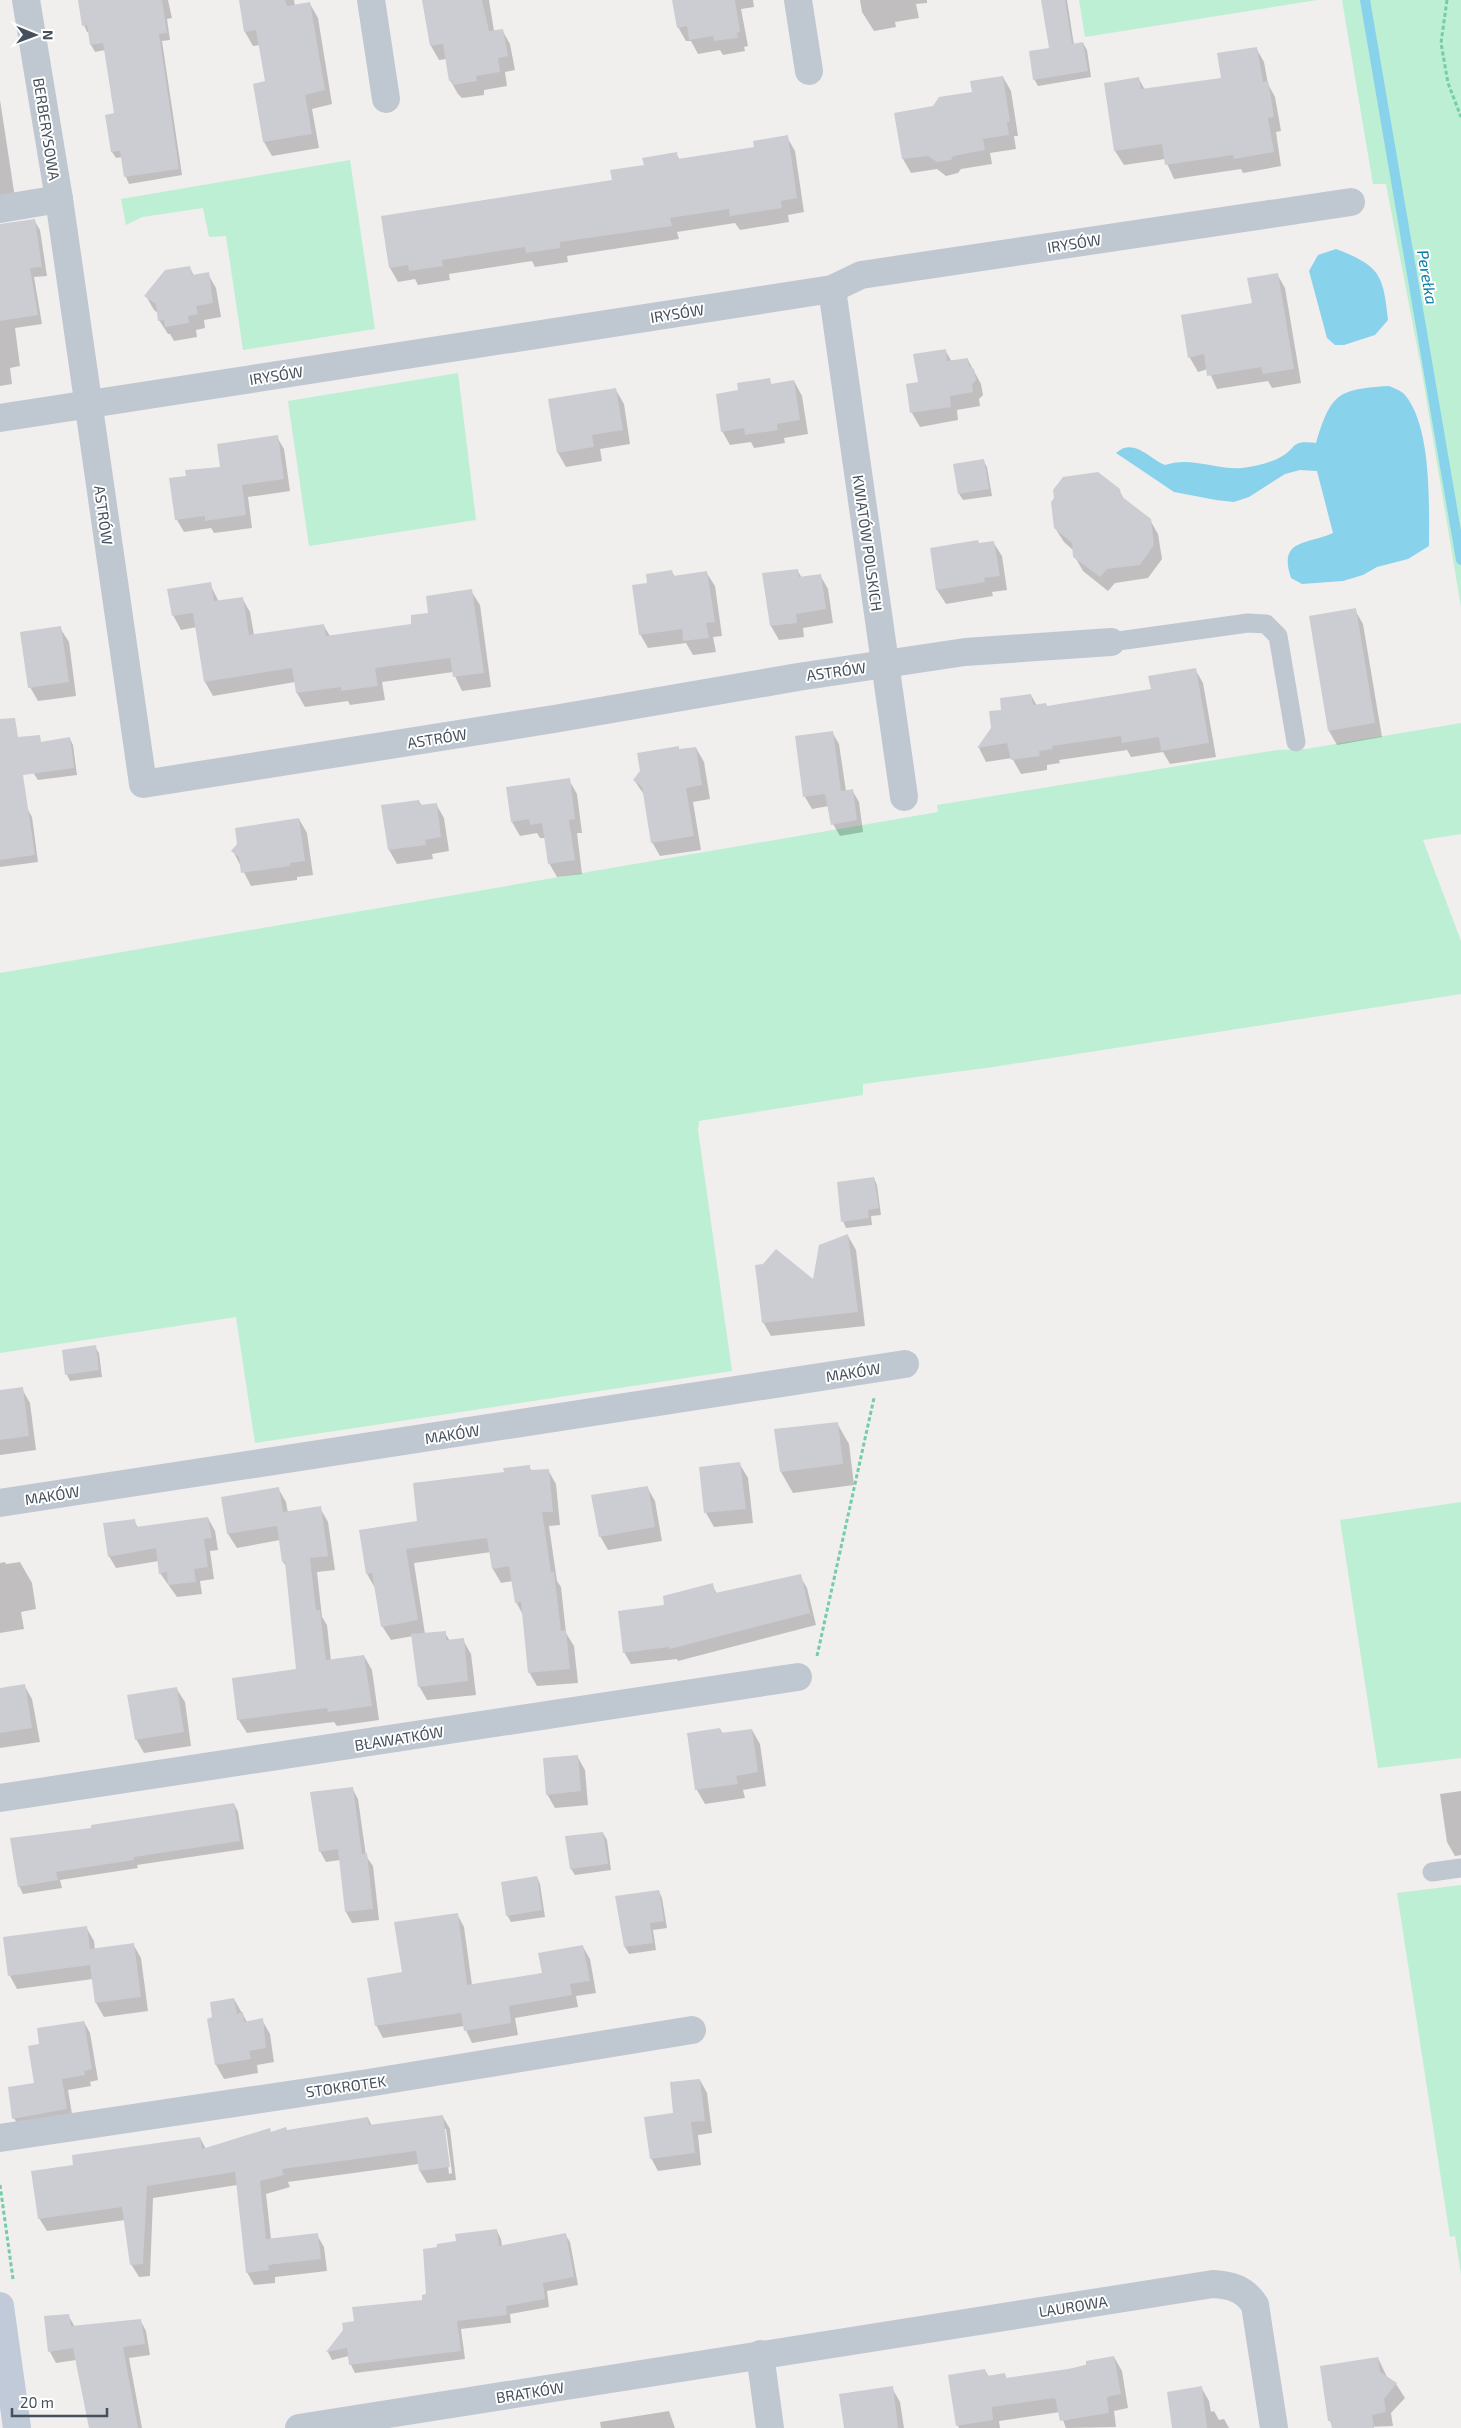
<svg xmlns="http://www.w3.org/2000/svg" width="1461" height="2428" font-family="'Exo 2',sans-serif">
	<rect width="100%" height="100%" fill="#f1eeee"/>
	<g fill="#bcefd3">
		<polygon points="1079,0 1317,0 1085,37"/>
		<polygon points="1342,0 1461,0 1461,607 1421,367 1386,184 1373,184"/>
		<polygon points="350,160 375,329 243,350 226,236 209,237 203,208 142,217 126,225 121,199"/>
		<polygon points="458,373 476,520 309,546 288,401"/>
		<polygon points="1461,723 1461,834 1423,840 1461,941 1461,994 993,1067 863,1084 863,1095 699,1121 698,1130 732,1371 255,1443 236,1317 0,1353 0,973 938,812 937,805 1277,750 1306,749"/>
		<polygon points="1461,1502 1461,1758 1378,1768 1340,1520"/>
		<polygon points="1461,1885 1461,2274 1455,2236 1450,2237 1397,1893"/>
	</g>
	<g fill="#89d2ec">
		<path d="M1336 249C1380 266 1383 274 1388 320L1375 335 1344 345H1335L1327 338 1309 271 1318 255Z"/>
		<path d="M1389 386C1394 388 1402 391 1405 395 1432 427 1429 506 1429 546L1408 559 1377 567 1363 575 1343 581 1302 584 1291 578C1278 539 1306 545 1333 533L1317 471 1300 470 1285 474 1249 497 1234 502 1216 500 1174 492 1116 453C1133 437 1149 458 1165 465 1190 456 1216 470 1242 468 1253 467 1269 463 1279 458 1299 448 1288 440 1316 443 1331 394 1337 389 1389 386Z"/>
	</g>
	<g fill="#0003" fill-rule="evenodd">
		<polygon points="79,0 168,0 172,18 167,19 170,40 162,41 182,175 129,184 126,177 122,157 116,158 112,152 116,114 105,50 95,52 91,45 90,32 87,32 84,25"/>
		<polygon points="240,0 294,0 295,6 310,4 318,18 332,104 312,109 319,148 272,156 264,142 254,85 267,82 260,45 253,46 245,32"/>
		<polygon points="424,0 489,0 494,31 502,30 510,44 515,70 505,72 507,86 484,90 484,95 462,98 458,94 450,80 446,59 439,60 431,46"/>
		<polygon points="681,0 753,0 754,7 741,9 748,46 744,47 745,51 723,55 720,50 698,54 691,41 686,41 678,27"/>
		<polygon points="860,0 927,0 927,3 916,4 919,18 895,22 896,27 874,31 862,12"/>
		<polygon points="1042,0 1067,0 1074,45 1083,43 1087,50 1091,77 1038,86 1034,79 1050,49"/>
		<polygon points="1256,48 1264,62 1268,84 1275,97 1281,131 1276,132 1281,166 1243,173 1241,169 1174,179 1165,159 1124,165 1115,151 1106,84 1139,79 1145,90 1222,79"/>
		<polygon points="1003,77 1011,91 1018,136 1014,136 1016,149 990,153 992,164 961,169 958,173 946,176 937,169 911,173 903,159 896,114 934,108 974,93"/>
		<polygon points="0,100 17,211 0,213"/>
		<polygon points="787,137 795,151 804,212 788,215 789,222 740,230 735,223 677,232 679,239 567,256 568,262 535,267 532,261 449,274 450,280 418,285 415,279 398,282 390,268 382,217 613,181 676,154 680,160 755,148"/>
		<polygon points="34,220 40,230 47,276 34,277 42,324 15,328 20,366 10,368 12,384 0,386 0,275"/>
		<polygon points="190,268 194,276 208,274 216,288 221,317 204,320 205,328 196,330 197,337 174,341 170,334 168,334 159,320 158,313 154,310 146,296"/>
		<polygon points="1277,274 1285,288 1301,383 1272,388 1268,381 1217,389 1208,369 1198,372 1190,358 1182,316 1253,304"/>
		<polygon points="945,350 952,362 968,360 981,384 983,395 979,399 980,406 957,410 958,420 920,427 912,413 920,383"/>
		<polygon points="769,380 772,385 794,381 802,396 808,434 784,438 785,443 754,448 751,442 730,445 722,431 739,391"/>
		<polygon points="616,390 624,404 630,444 600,449 602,461 566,467 558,453 549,400"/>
		<polygon points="277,437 284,449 290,491 248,497 252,528 214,533 211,528 184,532 177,520 187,478 221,468"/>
		<polygon points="983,460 987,467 992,496 963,500 959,494"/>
		<polygon points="1119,490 1125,501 1150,520 1158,534 1162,559 1148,578 1115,583 1108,591 1083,571 1075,557 1074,551 1064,542 1055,528 1056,498"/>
		<polygon points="993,542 1002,556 1007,590 992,592 993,596 946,604 937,590 979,544"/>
		<polygon points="797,570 802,578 820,575 828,589 833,623 803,628 804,637 779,640 771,626 764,574"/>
		<polygon points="672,572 675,577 706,572 715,586 722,636 713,637 716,652 693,655 686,643 648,648 640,634 648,584"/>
		<polygon points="210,584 219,602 242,598 250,612 254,635 324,626 330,636 412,625 471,591 480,605 491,687 462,691 453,672 382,682 385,700 350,705 348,701 305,707 297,693 295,682 213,696 205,682 197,627 181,630 173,615"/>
		<polygon points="1355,610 1363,624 1382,737 1337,745 1329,731"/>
		<polygon points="60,628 69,642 76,696 38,701 30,687"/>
		<polygon points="1195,669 1203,683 1216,757 1170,764 1163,752 1131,757 1127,750 1059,760 1060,763 1047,765 1047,770 1021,774 1012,758 986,762 979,748 1003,711 1031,695 1037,706 1047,707 1152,690"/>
		<polygon points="832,732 839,744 846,791 852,790 859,802 863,832 840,836 833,824 829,806 812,809 805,797"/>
		<polygon points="70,739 73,745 77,775 38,780 34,774 30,745"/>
		<polygon points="696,748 704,762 710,799 693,802 701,850 660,856 652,842 645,796 634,780 680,750"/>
		<polygon points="569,780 577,794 582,833 577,833 582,874 557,877 549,863 546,838 540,838 537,833 520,836 512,822"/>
		<polygon points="419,801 422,806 436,804 444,818 449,851 432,854 433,859 397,864 389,850 383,806"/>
		<polygon points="28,810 32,817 38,862 0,867 0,815"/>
		<polygon points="299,819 307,833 313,875 297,877 297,880 251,886 233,851"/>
		<polygon points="874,1178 877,1185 881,1215 871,1216 872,1225 846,1228 843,1221"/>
		<polygon points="848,1236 856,1250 865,1326 771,1336 763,1322 814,1281"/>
		<polygon points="95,1347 99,1353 102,1377 70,1381 67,1375"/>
		<polygon points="22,1389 30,1403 36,1450 0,1455 0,1391"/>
		<polygon points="837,1423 849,1444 854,1485 793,1493 781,1472"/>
		<polygon points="739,1463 748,1478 753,1523 714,1527 706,1513"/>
		<polygon points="529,1467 532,1471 548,1470 556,1484 560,1525 549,1526 557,1581 561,1587 566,1633 574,1646 578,1683 537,1686 529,1672 523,1615 516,1602 513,1581 501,1583 493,1569 491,1552 414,1563 425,1634 445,1633 450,1641 463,1640 471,1654 476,1695 427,1700 419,1686 413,1636 391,1640 382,1626 375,1588 367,1574 419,1522 505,1473"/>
		<polygon points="647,1487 655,1501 662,1541 608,1550 600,1536"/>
		<polygon points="278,1488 286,1502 288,1513 320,1508 328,1522 335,1570 317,1572 322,1617 327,1625 331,1661 364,1656 372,1670 379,1720 337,1726 334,1722 247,1733 238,1719 297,1670 287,1567 283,1562 280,1540 237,1548 228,1534 222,1498"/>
		<polygon points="208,1518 215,1531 218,1550 210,1551 214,1579 200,1581 202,1594 177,1597 160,1573 159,1561 116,1568 109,1556 134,1520 138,1528"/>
		<polygon points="5,1562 6,1564 20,1562 32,1583 36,1609 21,1612 24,1629 0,1633 0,1563"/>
		<polygon points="800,1576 807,1588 816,1625 678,1661 677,1659 631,1664 624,1652 666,1607 712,1585 717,1594"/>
		<polygon points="24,1685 32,1699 40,1742 0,1748 0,1689"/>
		<polygon points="176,1688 185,1702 191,1746 144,1753 136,1739"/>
		<polygon points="720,1729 723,1734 752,1730 760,1744 766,1786 743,1790 745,1798 705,1804 697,1790 688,1734"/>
		<polygon points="577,1756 585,1770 588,1805 555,1808 547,1794"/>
		<polygon points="352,1788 358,1799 366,1856 373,1866 379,1920 352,1923 346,1912 340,1860 326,1862 320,1851"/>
		<polygon points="1461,1791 1461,1855 1455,1856 1447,1842 1440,1794"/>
		<polygon points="234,1804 238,1812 244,1849 137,1865 138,1868 60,1880 62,1888 23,1894 19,1886 93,1829"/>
		<polygon points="603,1833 607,1840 611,1870 575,1875 571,1869"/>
		<polygon points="537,1877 540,1884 545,1917 511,1922 507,1915"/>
		<polygon points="659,1891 662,1898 667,1928 653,1930 656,1950 629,1954 625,1947"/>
		<polygon points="457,1914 464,1927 472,1985 543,1974 583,1947 590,1959 596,1993 576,1996 578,2007 515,2018 518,2035 472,2043 464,2026 383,2038 376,2025 403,1974"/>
		<polygon points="86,1927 94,1941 95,1950 133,1944 141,1958 148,2011 104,2017 96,2003 93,1979 17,1989 10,1976"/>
		<polygon points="234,1999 247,2022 262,2020 270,2034 274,2062 257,2065 258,2073 224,2079 216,2065 209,2020 214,2018"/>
		<polygon points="84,2022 90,2033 98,2080 90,2082 91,2086 68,2090 73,2120 20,2129 14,2118 35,2084 40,2045"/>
		<polygon points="700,2080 707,2093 712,2133 698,2135 701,2165 658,2171 651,2158 675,2114"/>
		<path d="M443 2117 450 2129 456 2180 427 2183 420 2171 419 2164 288 2182 290 2187 266 2194 271 2239 317 2235 324 2247 327 2271 275 2277V2283L254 2285 247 2272 237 2185 153 2198 150 2276 139 2277 131 2264 125 2220 47 2231 39 2218 75 2166 200 2138 206 2149 271 2133 368 2118 372 2126ZM444 2129H446L452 2173 449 2174Z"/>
		<polygon points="497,2231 501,2239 502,2246 565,2234 570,2242 578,2285 547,2291 549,2307 510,2314 511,2323 461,2329 465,2359 355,2373 351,2365 349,2356 332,2360 328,2352 344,2331 355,2322 424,2301 457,2242"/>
		<polygon points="68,2315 75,2327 140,2320 146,2331 150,2355 129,2358 142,2428 91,2428 76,2360 56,2363 50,2352"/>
		<polygon points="1114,2357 1122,2371 1128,2408 1114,2411 1116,2427 1066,2428 1060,2412 999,2421 1000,2428 959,2428 958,2426 949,2376 985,2370 989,2377 1005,2375 1007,2379 1068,2370"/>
		<polygon points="1378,2358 1387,2377 1396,2384 1405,2398 1391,2413 1393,2426 1333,2428 1330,2421 1321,2367"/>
		<polygon points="1201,2387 1209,2401 1211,2412 1214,2411 1219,2420 1224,2419 1229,2428 1173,2428"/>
		<polygon points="892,2388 900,2402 904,2428 845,2428"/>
		<polygon points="669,2411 675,2428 601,2428 600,2422"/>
	</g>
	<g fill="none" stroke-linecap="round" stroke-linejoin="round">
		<polyline stroke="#89d2ec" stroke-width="10" points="1365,0 1461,560"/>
	</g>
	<g fill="#cbcdd3">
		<polygon points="78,0 162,0 167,33 159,34 179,169 124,177 120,151 111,152 105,115 114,113 103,43 90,45 87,25 82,26"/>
		<polygon points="239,0 285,0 287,6 310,2 325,90 305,95 312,134 263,142 253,84 265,81 256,30 244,32"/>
		<polygon points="422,0 482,0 489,31 503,29 508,56 498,58 500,72 476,76 477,81 453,85 452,80 449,81 443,44 430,46"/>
		<polygon points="672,0 735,0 740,32 737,33 738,38 714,41 713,36 689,40 687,26 677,28"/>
		<polygon points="1041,0 1065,0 1072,44 1083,42 1088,71 1033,80 1029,51 1049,48"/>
		<polygon points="1257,47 1263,82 1268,81 1271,98 1274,117 1268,118 1274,152 1234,159 1233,155 1165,165 1162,144 1114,151 1104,83 1139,77 1141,89 1221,78 1217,53"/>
		<polygon points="1003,76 1010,122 1007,122 1009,135 983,139 985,150 953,156 951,160 937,162 928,156 902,159 894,113 933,106 939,97 972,92 970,81"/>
		<polygon points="788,135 797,198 781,201 782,208 730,216 729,209 670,218 672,226 560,242 560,248 526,253 525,247 442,260 443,266 409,271 408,265 389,268 381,216 612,180 610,170 644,165 642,158 677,152 678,159 754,147 753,141"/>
		<polygon points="35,219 42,267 30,268 38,315 0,321 0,224"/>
		<polygon points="190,266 192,275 209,272 213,303 196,306 198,314 188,316 189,323 165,327 164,320 158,321 156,304 144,296 165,270"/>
		<polygon points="1278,273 1294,369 1263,374 1261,367 1207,376 1204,354 1188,358 1181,315 1252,303 1247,278"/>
		<polygon points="946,349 947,361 968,358 969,366 974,369 976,380 972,384 973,392 950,396 951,407 910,413 906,384 918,382 913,354"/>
		<polygon points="770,378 771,384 794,380 800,420 777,424 778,430 745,435 744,428 721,432 716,394 738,390 737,383"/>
		<polygon points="616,388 623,430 592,435 594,447 557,453 548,399"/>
		<polygon points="278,435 284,479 242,485 246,515 205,521 205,516 175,520 169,478 186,476 185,470 220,467 217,444"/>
		<polygon points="984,459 989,489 958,494 953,464"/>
		<polygon points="1098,472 1120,489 1121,496 1151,519 1154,545 1140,565 1107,569 1100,577 1073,557 1072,543 1054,528 1051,502 1054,498 1053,490 1063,477"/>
		<polygon points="978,540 979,543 994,541 1000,576 984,578 985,582 936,590 930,548"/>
		<polygon points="798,569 799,577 821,574 826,609 796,614 797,623 770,626 762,573"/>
		<polygon points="672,570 673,576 707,571 715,622 706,623 709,638 683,641 682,629 639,635 632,585 647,583 646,574"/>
		<polygon points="211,582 214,601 243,597 249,635 324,624 326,636 411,624 411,615 428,613 426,596 472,589 484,673 453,677 450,658 375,668 378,686 341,691 341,687 296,693 292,668 204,682 193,613 172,616 167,589"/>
		<polygon points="1356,608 1375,723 1328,731 1309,616"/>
		<polygon points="61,626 69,682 28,688 20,632"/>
		<polygon points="1196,668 1209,743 1161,751 1159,737 1122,743 1121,736 1052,746 1053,749 1039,751 1040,756 1011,760 1007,743 977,748 991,728 989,711 1001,710 1000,698 1031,694 1033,705 1046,703 1047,706 1151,689 1148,676"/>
		<polygon points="15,718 18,737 40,735 41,742 70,737 74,768 23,775 35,855 0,860 0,719"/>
		<polygon points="833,731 841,791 853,789 857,820 831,825 825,794 803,797 795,736"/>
		<polygon points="679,746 679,749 696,747 702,785 686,788 694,836 651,843 642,787 633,780 640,771 637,753"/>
		<polygon points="570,778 575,819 569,820 575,860 548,864 542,823 530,825 529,819 511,822 506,787"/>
		<polygon points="419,800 420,805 437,803 441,837 425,840 426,845 388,850 381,805"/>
		<polygon points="299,818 305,861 290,863 290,866 241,873 239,857 231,851 237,844 235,828"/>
		<polygon points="874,1177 879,1208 868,1210 869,1218 841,1222 837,1182"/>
		<polygon points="848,1234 858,1312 762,1323 755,1265 763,1264 776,1249 813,1279 819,1245"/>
		<polygon points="96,1345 99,1370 65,1375 62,1350"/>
		<polygon points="23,1387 29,1436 0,1440 0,1390"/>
		<polygon points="838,1422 843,1464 780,1472 774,1429"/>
		<polygon points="740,1462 746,1509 704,1513 699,1467"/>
		<polygon points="530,1465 530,1470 549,1469 553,1512 542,1512 551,1572 554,1572 561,1631 566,1630 570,1669 528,1673 521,1602 515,1603 509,1566 492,1569 487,1538 406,1549 418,1620 381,1627 372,1573 366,1574 359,1530 417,1521 413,1483 504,1472 503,1468"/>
		<polygon points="648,1486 655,1527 599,1537 591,1495"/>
		<polygon points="279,1487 283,1512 321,1506 328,1556 310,1558 316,1610 320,1610 326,1660 364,1655 372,1706 328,1712 327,1708 237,1720 232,1678 296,1669 285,1562 282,1562 277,1526 227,1534 221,1497"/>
		<polygon points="208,1517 212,1538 204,1539 208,1567 194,1569 196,1582 168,1585 167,1572 159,1574 156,1548 108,1557 103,1523 135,1519 136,1527"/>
		<polygon points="801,1574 810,1613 670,1649 669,1647 623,1653 618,1611 664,1605 663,1596 713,1583 715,1593"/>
		<polygon points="446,1631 446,1640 464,1638 468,1681 418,1687 411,1634"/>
		<polygon points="25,1684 32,1728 0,1733 0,1688"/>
		<polygon points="177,1687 184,1732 135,1740 127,1695"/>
		<polygon points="720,1728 721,1733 752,1729 758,1772 736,1776 738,1784 695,1790 687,1733"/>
		<polygon points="578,1755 581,1791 546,1795 543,1758"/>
		<polygon points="353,1787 362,1854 367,1853 373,1909 345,1912 338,1849 319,1852 310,1792"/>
		<polygon points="234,1803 240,1841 134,1857 134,1860 56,1872 58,1880 18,1887 10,1838 91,1828 91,1825"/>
		<polygon points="603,1832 608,1864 570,1869 565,1836"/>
		<polygon points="537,1876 542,1910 506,1916 501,1882"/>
		<polygon points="659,1890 664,1921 650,1923 653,1943 624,1947 615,1896"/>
		<polygon points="458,1913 467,1985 542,1973 538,1953 583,1945 590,1981 570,1984 572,1995 509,2006 511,2023 464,2031 461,2013 375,2026 367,1978 402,1972 394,1922"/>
		<polygon points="87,1926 90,1949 134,1943 141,1997 95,2003 90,1965 8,1976 3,1937"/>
		<polygon points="234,1998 237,2014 243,2012 244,2022 263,2018 266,2048 249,2051 251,2059 215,2065 207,2019 212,2017 210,2002"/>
		<polygon points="84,2021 92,2069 84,2071 85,2075 62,2079 67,2109 12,2119 8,2087 34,2083 28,2046 39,2044 37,2028"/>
		<polygon points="700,2079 705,2121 691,2122 695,2153 650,2159 644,2117 673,2113 670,2082"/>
		<polygon points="443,2115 450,2167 419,2171 416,2151 282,2169 284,2175 260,2181 266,2239 318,2233 321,2259 268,2265 269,2270 246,2273 235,2172 147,2186 143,2264 130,2265 122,2207 38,2219 31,2171 73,2165 72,2155 200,2137 202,2149 270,2128 271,2132 286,2127 287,2130 368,2117 369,2125"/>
		<polygon points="497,2229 499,2246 566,2233 574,2277 543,2283 545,2299 506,2306 507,2315 457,2321 461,2351 349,2365 347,2348 326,2352 343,2330 342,2323 354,2321 352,2307 422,2300 422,2295 426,2294 423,2249 437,2247 437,2244 456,2241 455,2234"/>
		<polygon points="69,2314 71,2326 141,2319 145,2344 123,2347 138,2428 89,2428 73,2348 48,2352 44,2316"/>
		<polygon points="1114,2356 1121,2394 1107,2397 1109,2413 1060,2421 1055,2398 992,2407 993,2420 956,2426 948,2375 985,2369 987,2376 1005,2373 1006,2378 1068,2369 1086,2365 1086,2361"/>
		<polygon points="1378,2357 1380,2372 1397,2383 1384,2399 1386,2412 1372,2415 1374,2428 1332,2428 1331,2421 1328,2421 1320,2366"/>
		<polygon points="893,2386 898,2428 844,2428 839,2394"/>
		<polygon points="1202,2386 1207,2428 1172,2428 1167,2392"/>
	</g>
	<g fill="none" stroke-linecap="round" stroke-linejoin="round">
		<g stroke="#74cda7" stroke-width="3" stroke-dasharray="4 2.5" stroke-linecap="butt">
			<polyline points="1447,0 1441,43 1448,83 1461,117"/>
			<polyline points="817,1656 874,1398"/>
			<polyline points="0,2185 13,2279"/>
		</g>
		<g stroke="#bfc8d1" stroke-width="19">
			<polyline points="1111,642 1248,623 1266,624 1278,636 1296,742"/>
			<polyline points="1432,1872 1461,1868"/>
		</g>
		<g stroke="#bfc8d1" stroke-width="28">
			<polyline points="26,0 59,199 143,784 554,719 798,677 965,652 1111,642"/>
			<polyline points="371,0 386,99"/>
			<polyline points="798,0 809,71"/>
			<polyline points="0,209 59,199"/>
			<polyline points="832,289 904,797"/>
			<polyline points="0,418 832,289 861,275 1351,202"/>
			<polyline points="0,1503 905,1364"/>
			<polyline points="0,1798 798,1677"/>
			<polyline points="0,2138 368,2083 692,2030"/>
			<polyline points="760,2354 770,2428"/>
			<path d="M299 2428 1213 2284C1231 2285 1245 2289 1255 2305L1274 2428"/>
		</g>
		<polyline stroke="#c1cad8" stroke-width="28" points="0,2306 17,2428"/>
	</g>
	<g text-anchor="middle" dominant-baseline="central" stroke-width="4" stroke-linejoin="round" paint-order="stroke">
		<g font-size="15" fill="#46505c" stroke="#fff">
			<text transform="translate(47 129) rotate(81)">BERBERYSOWA</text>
			<text transform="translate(1074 243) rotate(-9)">IRYSÓW</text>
			<text transform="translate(677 313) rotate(-9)">IRYSÓW</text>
			<text transform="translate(276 375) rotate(-9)">IRYSÓW</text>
			<text transform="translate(104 515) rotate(82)">ASTRÓW</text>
			<text transform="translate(868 543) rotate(82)">KWIATÓW POLSKICH</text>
			<text transform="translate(836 671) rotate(-8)">ASTRÓW</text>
			<text transform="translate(437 738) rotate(-9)">ASTRÓW</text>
			<text transform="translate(853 1372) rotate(-9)">MAKÓW</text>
			<text transform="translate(452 1434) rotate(-9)">MAKÓW</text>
			<text transform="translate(52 1495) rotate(-9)">MAKÓW</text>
			<text transform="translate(399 1738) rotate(-9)">BŁAWATKÓW</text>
			<text transform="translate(346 2086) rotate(-8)">STOKROTEK</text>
			<text transform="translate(1073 2306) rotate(-9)">LAUROWA</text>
			<text transform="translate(530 2392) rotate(-9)">BRATKÓW</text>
		</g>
		<g font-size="16" font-style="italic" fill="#0b7faa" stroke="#fff">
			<text transform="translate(1428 277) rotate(80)">Perełka</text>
		</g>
	</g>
	<g transform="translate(35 35) rotate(91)" stroke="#ffffff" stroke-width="4" paint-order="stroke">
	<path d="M0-4L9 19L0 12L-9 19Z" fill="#46505c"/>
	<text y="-8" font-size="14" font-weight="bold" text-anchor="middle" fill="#46505c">N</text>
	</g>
	<path d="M12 2408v8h95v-8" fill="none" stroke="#46505c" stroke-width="2.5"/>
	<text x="20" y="2408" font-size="15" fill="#46505c" stroke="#ffffff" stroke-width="4" paint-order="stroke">20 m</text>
</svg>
